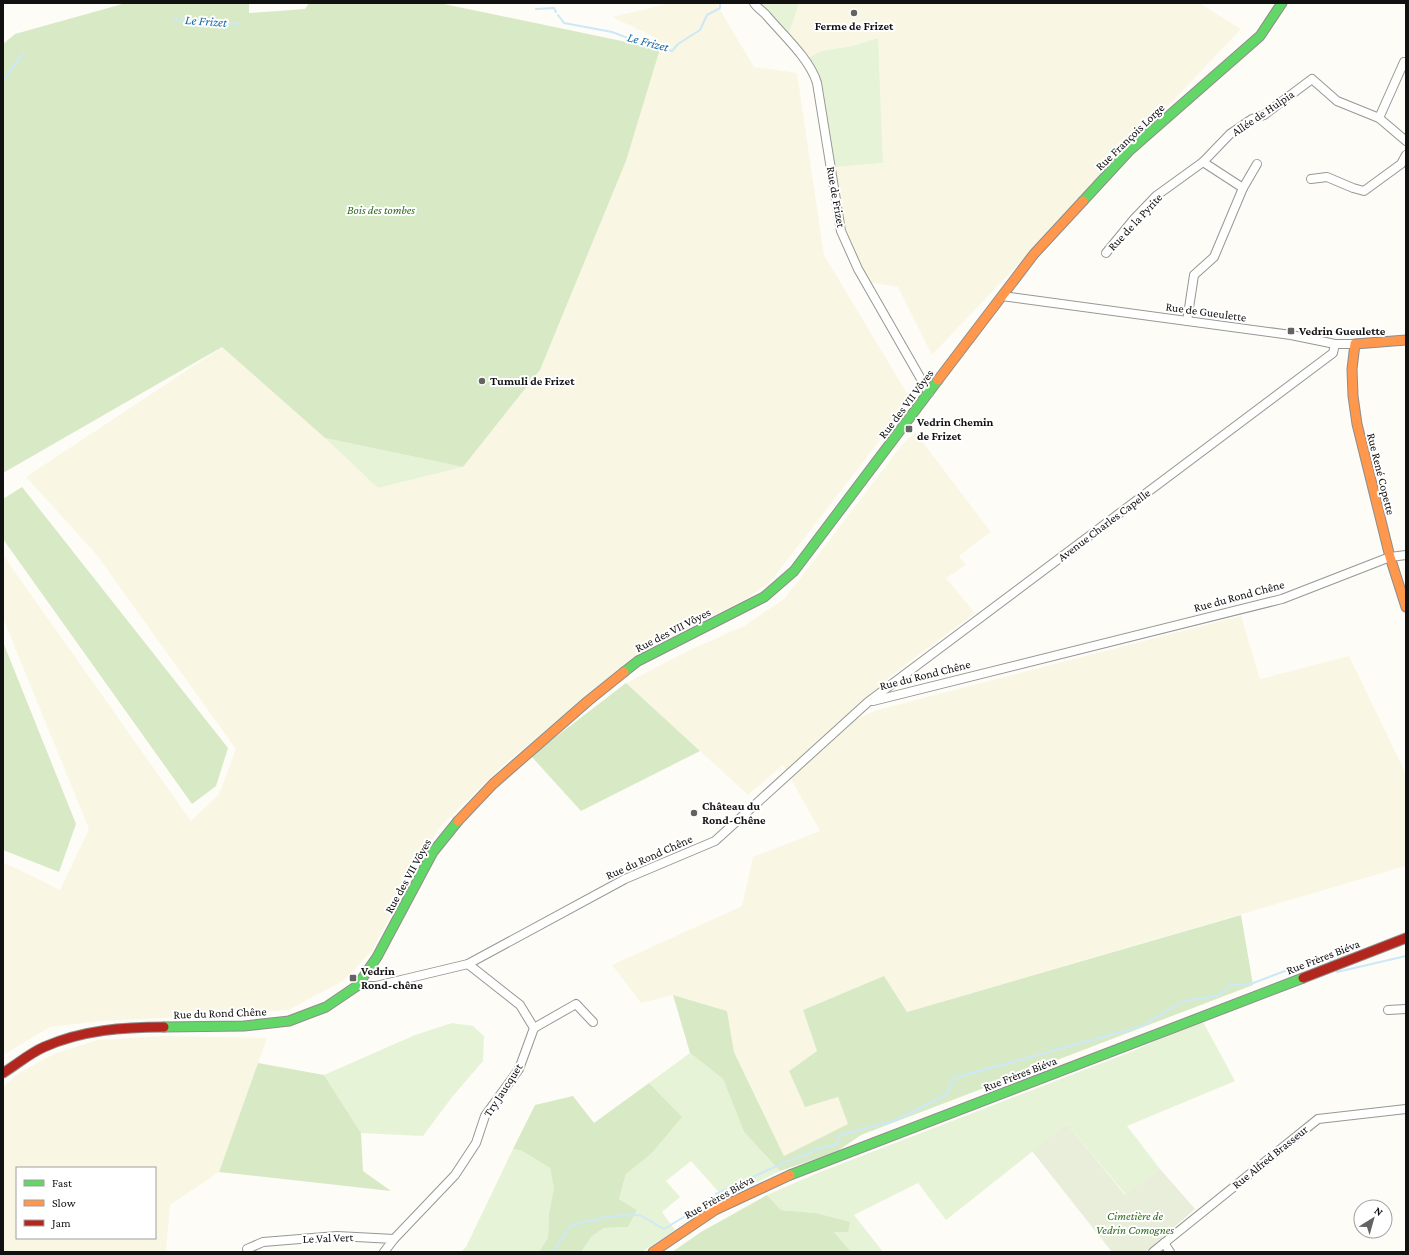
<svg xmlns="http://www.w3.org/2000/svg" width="1409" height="1255" font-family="'Crimson Pro',serif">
	<rect width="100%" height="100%" fill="#fdfcf7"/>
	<g fill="#f9f7e4" fill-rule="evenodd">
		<polygon points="671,3 716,3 754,67 797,73 824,255 911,400 771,581 746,599 640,652 500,768 439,828 411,875 372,951 343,981 288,1010 223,1015 101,1021 50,1027 3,1055 3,862 34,877 60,890 89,829 3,618 3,555 191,821 219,794 236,749 96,554 26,477 222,347 325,438 378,488 463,467 540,370 626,161 660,49 654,37 612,17"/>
		<polygon points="799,3 1199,3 1241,29 932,355 898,287 868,282 842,221 835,167 883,163 877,38 852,46 821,51 808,58 788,36"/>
		<polygon points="915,432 991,532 959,556 966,565 946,578 975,613 902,667 852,709 859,718 877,710 1241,616 1260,679 1349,656 1406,774 1406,866 907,1012 884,976 803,1010 817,1051 789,1071 838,1097 849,1124 784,1156 734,1052 727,1011 673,995 641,1003 612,965 742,906 753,857 820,831 783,765 748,795 626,683 690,650 744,626 784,599 815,559 902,445"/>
		<path d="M164 1036 267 1038 219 1172 170 1205 166 1252H3V1087L19 1073 56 1053 98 1040ZM17 1168H155V1238H17Z"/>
	</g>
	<g fill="#e7f3d7">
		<polygon points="759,3 799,3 788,36"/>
		<polygon points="878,38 883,163 835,167 819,76 808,58 821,51 852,46"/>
		<polygon points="325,438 463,467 378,488"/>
		<polygon points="1202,1020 1235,1081 1127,1126 1160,1169 1126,1195 1067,1124 946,1220 918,1183 854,1215 883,1252 851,1252 834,1232 815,1213 781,1210 767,1195 820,1172 1133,1051"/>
		<polygon points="452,1023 473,1026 484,1036 483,1061 452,1097 423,1136 361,1133 324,1075 415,1035"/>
		<polygon points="690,1053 723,1079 744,1132 780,1171 724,1198 691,1161 666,1181 680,1197 662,1212 675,1230 642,1252 581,1252 592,1236 604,1228 628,1227 637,1210 619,1199 626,1174 651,1154 681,1117 649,1083"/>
		<polygon points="513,1149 522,1151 550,1168 554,1188 549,1213 548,1239 539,1252 461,1252 466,1247"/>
	</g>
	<g fill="#d8eac5">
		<polygon points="126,3 249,3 249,13 305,9 309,3 439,3 660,49 626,161 540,370 463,467 325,438 222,347 3,473 3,44 15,34"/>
		<polygon points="22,487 228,748 216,786 192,804 3,539 3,499"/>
		<polygon points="3,642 76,824 59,872 3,850"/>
		<polygon points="626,683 700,751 581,811 531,756"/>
		<polygon points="1241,915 1253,985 861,1135 836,1152 780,1171 744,1132 723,1079 690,1053 673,995 727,1011 734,1052 784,1156 848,1124 838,1097 805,1107 789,1071 817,1051 803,1010 884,976 907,1012"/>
		<polygon points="258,1063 324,1075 361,1133 363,1171 391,1191 219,1172"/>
		<polygon points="649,1083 682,1117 651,1154 626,1174 619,1199 637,1210 628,1227 604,1228 592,1236 581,1252 539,1252 548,1238 549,1213 554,1188 550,1168 522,1151 513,1149 535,1105 573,1096 594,1123"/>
		<polygon points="767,1195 781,1210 815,1213 850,1222 848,1232 834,1232 851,1252 672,1252 701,1232"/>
	</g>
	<polygon fill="#e9eedb" points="1067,1124 1125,1195 1160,1169 1195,1209 1145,1252 1112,1252 1032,1151"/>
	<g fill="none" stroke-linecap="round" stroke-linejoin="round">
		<g stroke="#cde8f7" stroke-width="2">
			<polyline points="536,9 554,8 556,12"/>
			<polyline points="558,15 564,23 612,32 644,44 672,51 678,44 700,30 707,15 720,8 720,3"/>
			<polyline points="174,19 239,24"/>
			<polyline points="3,81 23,53"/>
			<polyline points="1336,970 1337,972 1406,956"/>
			<polyline points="716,1194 783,1163 808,1154 815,1150 837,1144 840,1135 894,1121 946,1095 954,1078 1143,1026 1181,1002 1219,995 1231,984 1248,985 1327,955 1331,963"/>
			<polyline points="553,1252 571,1225 612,1216 640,1215 664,1229 692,1212"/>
		</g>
		<defs>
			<g id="street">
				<path d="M754 3C757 8 763 11 767 16 783 35 810 59 817 83L841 231 858 269 929 393"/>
				<polyline points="1379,118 1404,62"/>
				<polyline points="1311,179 1327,177 1353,188 1364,191 1401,164 1406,155"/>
				<polyline points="1243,188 1257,164"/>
				<polyline points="1106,253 1134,219 1156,196 1203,162"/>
				<polyline points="1002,296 1291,335 1335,344 1355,344"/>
				<polyline points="1187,321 1194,275 1214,257 1243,188 1203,162 1230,134 1252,119 1264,115 1312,79 1337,101 1379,118 1406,141"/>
				<polyline points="873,701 1282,599 1390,557 1406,555"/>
				<polyline points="357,986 376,986 468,964 625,879 715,841 868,702 1333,353 1335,344"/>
				<polyline points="1388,1010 1406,1009"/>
				<polyline points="534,1028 576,1004 593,1022"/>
				<polyline points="394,1239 455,1175 476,1143 485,1116 519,1069 534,1028 520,1005 468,964"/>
				<polyline points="1164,1243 1170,1252"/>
				<polyline points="247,1249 263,1242 337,1236 394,1239 384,1252"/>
				<polyline points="1153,1252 1318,1119 1406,1109"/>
			</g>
			<g id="fast">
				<polyline points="1083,201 1130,150 1260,36 1282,3"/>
				<polyline points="624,672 638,661 764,597 794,571 938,380"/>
				<polyline points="164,1027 244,1026 289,1021 326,1007 357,986 377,957 433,852 458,821"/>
				<polyline points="790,1175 1303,978"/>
			</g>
			<g id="slow">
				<polyline points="1406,340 1355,344 1352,369 1353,396 1357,424 1390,557 1406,607"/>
				<polyline points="938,380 1034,254 1083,201"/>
				<polyline points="458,821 493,784 588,701 624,672"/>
				<polyline points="653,1252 715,1210 790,1175"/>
			</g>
			<g id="jam">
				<polyline points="1303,978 1406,938"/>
				<path d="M3 1073C16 1065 30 1053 44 1047 82 1030 124 1027 164 1027"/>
			</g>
		</defs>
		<use href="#street" stroke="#979795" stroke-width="10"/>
		<use href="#fast" stroke="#8e8d8b" stroke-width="11"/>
		<use href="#slow" stroke="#8e8d8b" stroke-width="11"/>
		<use href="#jam" stroke="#8e8d8b" stroke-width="11"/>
		<use href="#street" stroke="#fffffe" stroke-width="8"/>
		<use href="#fast" stroke="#63d668" stroke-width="9"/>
		<use href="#slow" stroke="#ff974d" stroke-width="9"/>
		<use href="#jam" stroke="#b3261e" stroke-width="9"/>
	</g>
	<g fill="#646362" stroke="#fff" stroke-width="1.5">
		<circle cx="854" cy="13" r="4"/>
		<rect x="1287" y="327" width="8" height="8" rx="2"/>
		<circle cx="482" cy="381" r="4"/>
		<rect x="905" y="425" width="8" height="8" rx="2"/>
		<circle cx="694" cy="813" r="4"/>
		<rect x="349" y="974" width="8" height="8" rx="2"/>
	</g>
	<g text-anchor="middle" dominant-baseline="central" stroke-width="4" stroke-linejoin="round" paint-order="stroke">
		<g font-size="12" font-weight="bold" fill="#111" stroke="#fff" text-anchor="start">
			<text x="854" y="26" text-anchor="middle">Ferme de Frizet</text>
			<text x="1299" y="331">Vedrin Gueulette</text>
			<text x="490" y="381">Tumuli de Frizet</text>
			<text x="917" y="422">Vedrin Chemin<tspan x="917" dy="14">de Frizet</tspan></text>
			<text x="702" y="806">Château du<tspan x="702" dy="14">Rond-Chêne</tspan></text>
			<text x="361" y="971">Vedrin<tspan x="361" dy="14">Rond-chêne</tspan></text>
		</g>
		<g font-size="12" fill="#111" stroke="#fff">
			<text transform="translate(1263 113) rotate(-34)">Allée de Hulpia</text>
			<text transform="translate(1130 137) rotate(-44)">Rue François Lorge</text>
			<text transform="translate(836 197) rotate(80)">Rue de Frizet</text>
			<text transform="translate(1135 222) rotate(-47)">Rue de la Pyrite</text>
			<text transform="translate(1206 312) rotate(8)">Rue de Gueulette</text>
			<text transform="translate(906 404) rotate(-53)">Rue des VII Vôyes</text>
			<text transform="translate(1381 474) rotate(76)">Rue René Copette</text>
			<text transform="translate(1104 525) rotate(-37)">Avenue Charles Capelle</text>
			<text transform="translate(1239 596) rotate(-15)">Rue du Rond Chêne</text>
			<text transform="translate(673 630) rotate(-27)">Rue des VII Vôyes</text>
			<text transform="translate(925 675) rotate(-14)">Rue du Rond Chêne</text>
			<text transform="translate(649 857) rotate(-24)">Rue du Rond Chêne</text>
			<text transform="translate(408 876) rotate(-61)">Rue des VII Vôyes</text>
			<text transform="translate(1323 957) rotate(-21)">Rue Frères Biéva</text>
			<text transform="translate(220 1013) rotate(-2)">Rue du Rond Chêne</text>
			<text transform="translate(1020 1074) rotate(-21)">Rue Frères Biéva</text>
			<text transform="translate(503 1090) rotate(-57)">Try Jaucquet</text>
			<text transform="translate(1270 1157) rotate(-39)">Rue Alfred Brasseur</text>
			<text transform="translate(719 1197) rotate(-29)">Rue Frères Biéva</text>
			<text transform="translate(328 1238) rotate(-2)">Le Val Vert</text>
		</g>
		<g font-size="12" font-style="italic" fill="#2f6b1f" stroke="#fff">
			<text x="381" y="210">Bois des tombes</text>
			<text x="1135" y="1216">Cimetière de<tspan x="1135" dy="14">Vedrin Comognes</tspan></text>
		</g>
		<g font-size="13" font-style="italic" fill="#1768a6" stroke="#fff">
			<text transform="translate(206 21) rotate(4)">Le Frizet</text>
			<text transform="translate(648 42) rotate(15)">Le Frizet</text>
		</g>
	</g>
	<rect width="1409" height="1255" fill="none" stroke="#111111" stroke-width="8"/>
	<rect x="16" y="1167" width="140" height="72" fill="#ffffff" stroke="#a0a0a0"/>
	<rect x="24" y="1180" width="20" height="6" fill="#63d668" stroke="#a0a0a0"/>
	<text x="52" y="1187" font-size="12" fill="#111111">Fast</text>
	<rect x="24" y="1200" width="20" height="6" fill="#ff974d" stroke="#a0a0a0"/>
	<text x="52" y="1207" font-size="12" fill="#111111">Slow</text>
	<rect x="24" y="1220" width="20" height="6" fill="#b3261e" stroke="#a0a0a0"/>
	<text x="52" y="1227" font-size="12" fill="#111111">Jam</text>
	<g transform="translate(1373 1219) rotate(37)"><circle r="19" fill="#ffffff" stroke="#a0a0a0"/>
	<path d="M0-3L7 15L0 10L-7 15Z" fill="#646362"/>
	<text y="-6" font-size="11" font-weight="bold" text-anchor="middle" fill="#111111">N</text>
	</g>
</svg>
